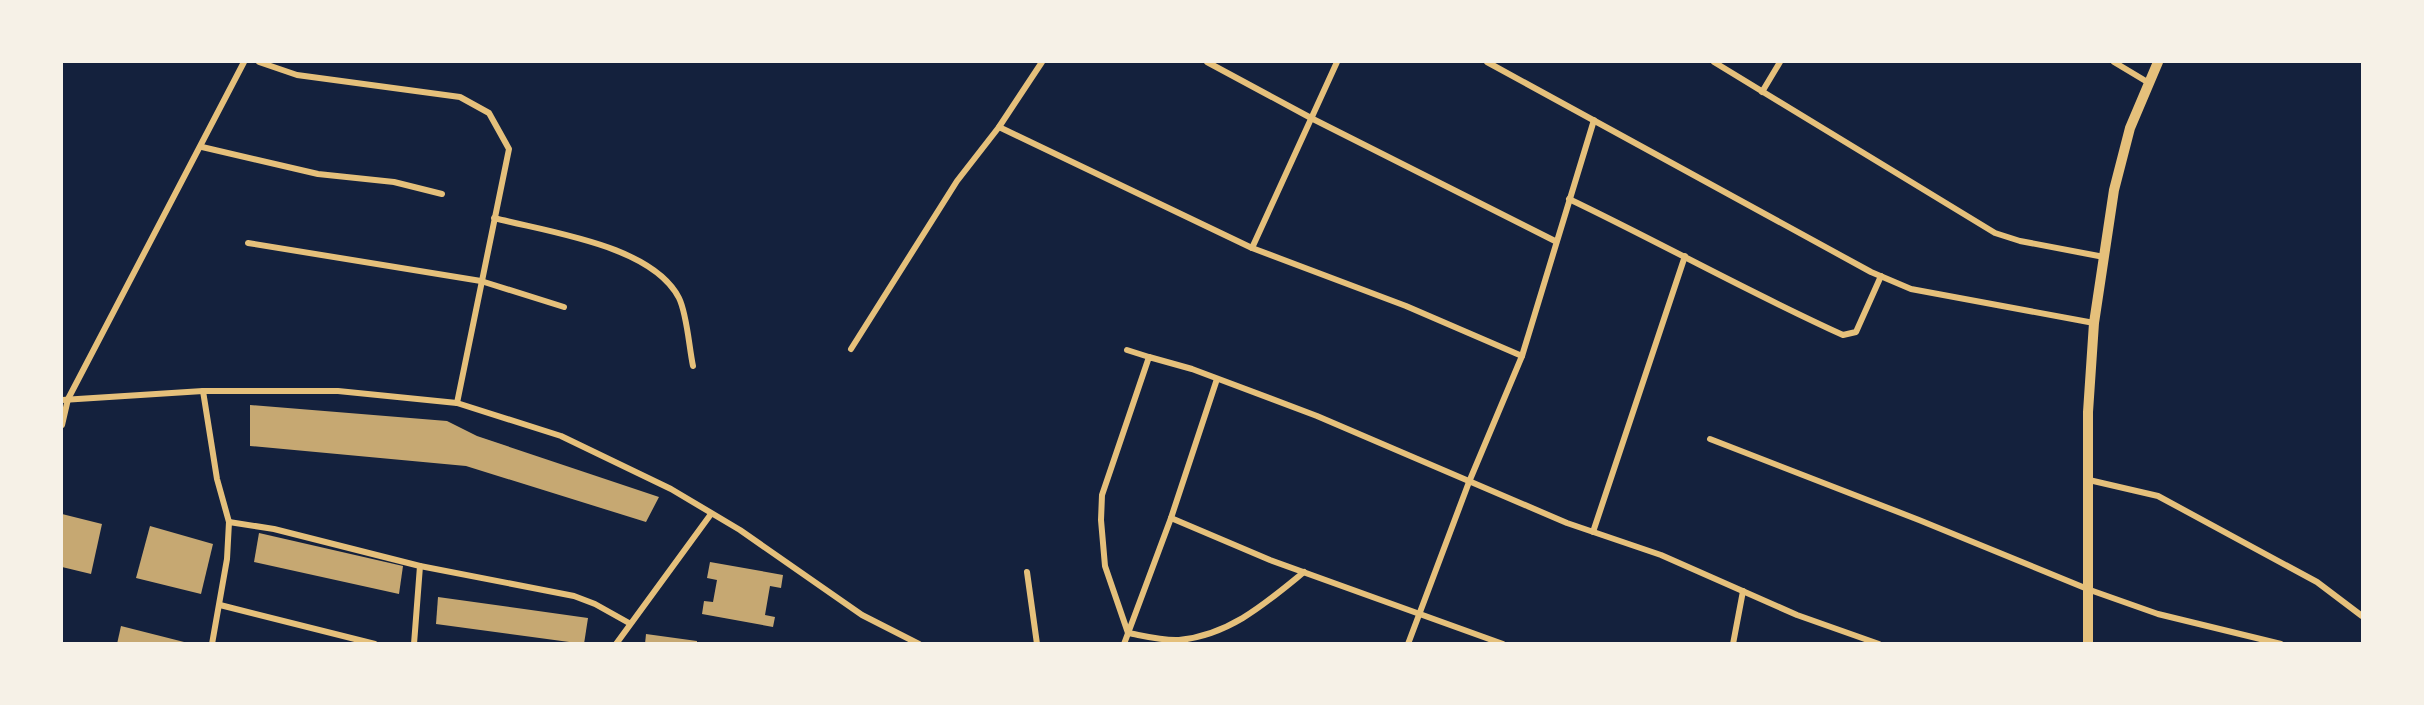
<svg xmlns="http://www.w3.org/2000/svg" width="2424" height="705" font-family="'Fira Sans Condensed',sans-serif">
	<rect width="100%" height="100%" fill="#14213d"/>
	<g fill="#c6a872">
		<polygon points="250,405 447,421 477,436 659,497 646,522 466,466 250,446"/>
		<polygon points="62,514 102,524 91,574 62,567"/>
		<polygon points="150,526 213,544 201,594 136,578"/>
		<polygon points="259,533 403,566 399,594 254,562"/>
		<polygon points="710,562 783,575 781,588 770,586 765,615 775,617 773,627 702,614 704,601 713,602 717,580 707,578"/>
		<polygon points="438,597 588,618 584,644 436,624"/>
		<polygon points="121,626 188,643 188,644 117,644"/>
		<polygon points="646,634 697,641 697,644 645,644"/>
	</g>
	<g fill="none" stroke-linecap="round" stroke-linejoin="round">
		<g stroke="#e5c07b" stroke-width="6">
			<polyline points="259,62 297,75 460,97 489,113 509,149 457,403"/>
			<polyline points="1207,62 1311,118 1555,241"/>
			<polyline points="1487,62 1871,272 1911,289 2094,323"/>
			<polyline points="1714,62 1995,233 2020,241 2104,257"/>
			<polyline points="2114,62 2149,83"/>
			<polyline points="1762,92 1780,62"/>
			<polyline points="999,127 1252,248 1406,306 1522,356"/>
			<polyline points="202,147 318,174 394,182 442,194"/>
			<path d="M1569 199C1661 243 1750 293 1843 335L1856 332 1881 276"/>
			<path d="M494 218C547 232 652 245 679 298 687 314 689 347 693 366"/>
			<polyline points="248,243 481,281 564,307"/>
			<polyline points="1252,248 1337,62"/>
			<polyline points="851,349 957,181 999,127 1042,62"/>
			<polyline points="1127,350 1149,357"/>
			<polyline points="203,391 217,479 229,522 227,559 212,644"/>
			<polyline points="62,400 203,391 338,391 457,403 561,436 671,489 740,530 862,615 919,644"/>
			<polyline points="62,425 68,399 244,62"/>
			<polyline points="1710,439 1919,520 2090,590 2158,614 2281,644"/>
			<polyline points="2089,480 2158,496 2317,582 2362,616"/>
			<polyline points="1171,518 1270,560 1503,644"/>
			<polyline points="229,522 274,529 420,566 414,644"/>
			<polyline points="1593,532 1685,256"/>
			<polyline points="420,566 574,596 595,604 629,623"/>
			<polyline points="1027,572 1037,644"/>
			<path d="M1304 572C1266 603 1230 635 1179 640 1163 641 1144 636 1128 633L1105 566 1101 520 1102 495 1149 357 1192 369 1317 416 1567 523 1661 555 1797 615 1879 644"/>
			<polyline points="220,605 375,644"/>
			<polyline points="616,644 711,514"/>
			<polyline points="1124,644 1171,518 1217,379"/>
			<polyline points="1408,644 1469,482 1522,356 1594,120"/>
			<polyline points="1733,644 1743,591"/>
		</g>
		<polyline stroke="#e5c07b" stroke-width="10" points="2088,644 2088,412 2094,323 2114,190 2130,128 2158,62"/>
	</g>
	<rect width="2424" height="705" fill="none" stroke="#f6f1e7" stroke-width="126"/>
</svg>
